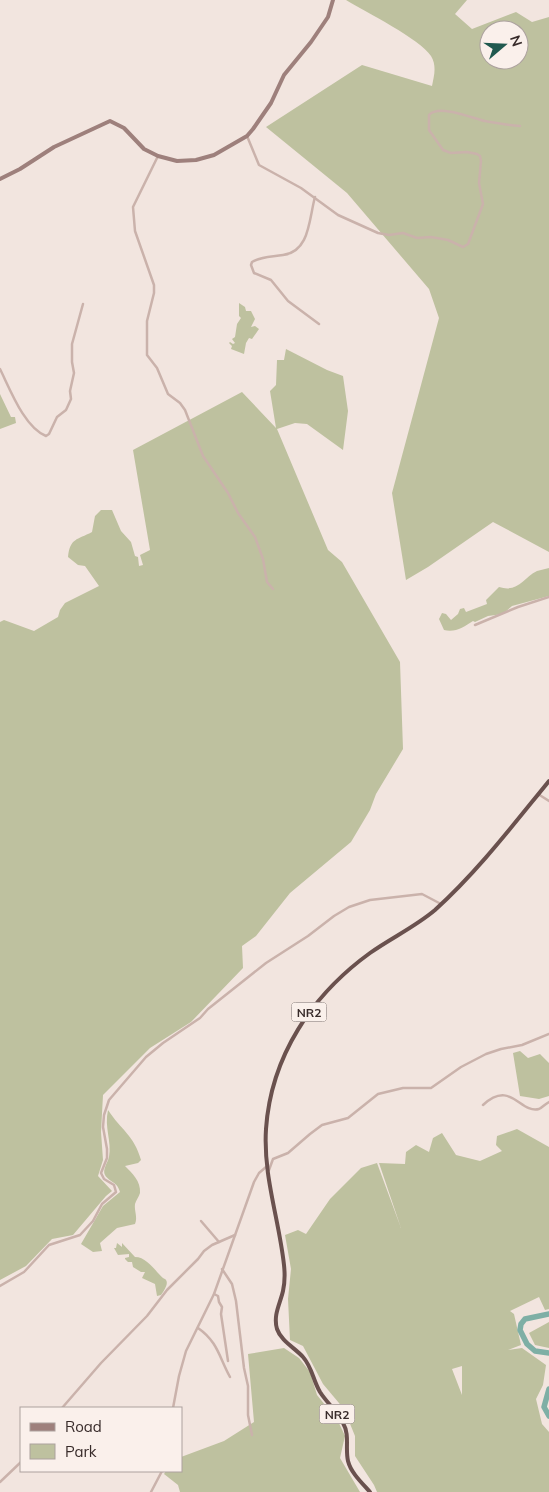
<svg xmlns="http://www.w3.org/2000/svg" width="549" height="1492" font-family="Mulish,sans-serif">
	<rect width="100%" height="100%" fill="#f2e5df"/>
	<g fill="#bec19f" fill-rule="evenodd">
		<path d="M339 0H467L455 14 472 29 516 12 532 22 549 17V552L493 522 428 567 406 580 392 493 439 318 429 289 347 193 266 127 362 65 432 86C434 76 437 66 431 56 420 39 366 12 346 0ZM489 30H519V60H489Z"/>
		<polygon points="239,303 245,307 246,311 251,311 255,319 251,327 255,326 259,329 252,339 249,338 246,343 244,354 231,349 232,346 229,343 230,342 233,344 235,343 232,339 235,337 237,324 241,318 239,316"/>
		<path d="M286 349 327 370 343 376 348 411 343 450 307 424 295 423 277 429 328 550 342 562 400 662 403 749 376 794 370 810 351 842 290 893 256 936 242 946 243 968 191 1022 150 1048 103 1095 101 1132 103 1160 98 1176 112 1191 106 1196 73 1235 52 1239 26 1266 0 1280V622L4 620 34 631 58 617 60 610 65 603 99 586 85 566 78 565 68 557C70 538 77 540 92 532L95 516 101 510H112L121 531 131 542 135 556 138 557 139 566 143 565 140 555 150 550 133 450 242 392 276 428 270 391 276 385 277 360H284Z"/>
		<polygon points="0,394 11,417 15,417 16,423 0,429"/>
		<path d="M549 568V596L512 606 503 614 488 616 475 622 473 621C464 627 455 633 444 630L439 619 442 613 446 614 451 620 458 614 460 609 464 608 466 612 487 604 486 600 499 587C518 593 523 578 537 571 541 570 545 569 549 568Z"/>
		<polygon points="520,1051 528,1058 540,1054 549,1063 549,1096 539,1099 520,1096 513,1053"/>
		<path d="M108 1110C121 1130 134 1135 141 1160L138 1163 125 1166C132 1173 141 1181 140 1193 139 1197 136 1200 135 1204 134 1211 138 1217 135 1224L117 1228 100 1243 102 1251 93 1252 81 1244 103 1206 120 1192C117 1181 110 1183 105 1175 102 1170 108 1162 109 1157 112 1141 104 1128 108 1110Z"/>
		<path d="M517 1129 549 1147V1309L545 1310 539 1297 510 1311 514 1314 521 1345 508 1350 522 1348 546 1365 543 1385 536 1399 542 1424 549 1432V1492H377L374 1485 355 1456V1436L344 1409 323 1384 303 1346 290 1340 288 1299 291 1269 285 1235 298 1230 306 1234 330 1199 361 1168 377 1163 401 1228 379 1163 405 1164 406 1152 416 1145 429 1152 433 1138 442 1133 456 1155 480 1161 502 1151 496 1145 497 1136ZM462 1366V1395L452 1369Z"/>
		<path d="M117 1243 122 1247V1243L135 1257C147 1257 155 1271 163 1278 164 1279 166 1279 166 1280 169 1284 163 1292 161 1295L157 1296 155 1284 142 1278 145 1272H141L133 1267 132 1262H128L125 1259V1258L129 1257V1254L118 1255 114 1248H116Z"/>
		<polygon points="549,1322 549,1348 535,1345 529,1333"/>
		<polygon points="284,1348 299,1358 310,1372 317,1395 338,1421 345,1436 340,1458 360,1492 180,1492 178,1485 164,1474 166,1471 181,1471 181,1457 224,1441 254,1422 248,1354"/>
	</g>
	<g fill="none" stroke-linecap="round" stroke-linejoin="round">
		<g stroke="#7eafa5" stroke-width="5.5">
			<polyline points="549,1314 525,1319 521,1324 520,1330 527,1344 535,1351 549,1353"/>
			<polyline points="549,1389 544,1407 549,1416"/>
		</g>
		<g stroke="#cab2ab" stroke-width="2.5">
			<path d="M247 136 259 165 301 188 338 215 378 233 389 235 403 233 417 238 431 237 448 240 463 247 468 244 483 204 479 183 481 161 480 156 477 154 467 152 451 153 443 150 429 130V115C439 104 472 118 485 121 496 123 508 125 520 126"/>
			<polyline points="158,156 133,207 135,231 154,285 154,293 147,321 147,355 157,368 168,394 180,403 185,410 203,456 228,493 238,513 255,537 263,559 267,582 273,589"/>
			<path d="M315 197C309 218 310 252 283 255 271 257 262 256 252 262L251 265 254 273 271 280 288 301 319 324"/>
			<path d="M0 369C10 389 24 427 46 436L49 434 57 417 66 410 71 399 70 391 74 373 72 362V344L83 304"/>
			<polyline points="475,625 518,607 549,597"/>
			<polyline points="538,794 549,801"/>
			<path d="M483 1105C511 1079 520 1114 539 1109 543 1107 545 1104 549 1102"/>
			<polyline points="269,1170 273,1159 288,1153 310,1134 322,1125 348,1118 378,1094 403,1088 431,1088 461,1067 486,1054 501,1049 522,1045 549,1034"/>
			<polyline points="201,1221 219,1242"/>
			<polyline points="222,1269 232,1284 236,1301 244,1368 248,1386 248,1415 252,1435"/>
			<polyline points="0,1286 24,1272 49,1245 80,1235 93,1221 102,1204 116,1192 114,1185 104,1179 101,1173 107,1158 107,1149 103,1127 104,1115 109,1100 146,1057 163,1043 200,1018 208,1009 266,963 308,936 334,916 349,907 370,900 422,894 441,904"/>
			<polyline points="214,1294 218,1296 219,1302 222,1307 221,1314 228,1361"/>
			<path d="M198 1328C218 1342 219 1357 230 1377"/>
			<polyline points="62,1408 101,1363 147,1316 167,1290 198,1259 204,1251 212,1245 235,1235"/>
			<polyline points="173,1408 179,1376 186,1351 214,1294 254,1182 259,1173 266,1167"/>
			<polyline points="0,1482 21,1462"/>
			<polyline points="151,1492 162,1471"/>
		</g>
		<polyline stroke="#9e807c" stroke-width="4" points="0,179 20,169 54,147 110,121 124,128 144,149 158,156 177,161 196,160 214,155 247,136 253,129 271,103 284,75 311,42 328,17 333,0"/>
		<path stroke="#6a514e" stroke-width="4" d="M370 1492C362 1483 351 1473 348 1461 345 1448 350 1435 343 1423 337 1411 327 1403 320 1392 313 1380 312 1367 303 1357 295 1348 281 1341 277 1329 273 1315 280 1304 283 1291 285 1282 285 1274 284 1265 279 1219 263 1176 266 1129 271 1056 312 995 370 953 391 938 415 927 435 910 478 871 513 825 549 781"/>
	</g>
	<g text-anchor="middle" dominant-baseline="central" stroke-width="5" stroke-linejoin="round" paint-order="stroke">
		<g fill="#faf0eb" stroke="#726664" stroke-width="1">
			<rect x="291.5" y="1002.5" width="35" height="19" rx="4"/>
			<rect x="319.5" y="1404.5" width="35" height="19" rx="4"/>
		</g>
		<g font-size="12" font-weight="bold" fill="#382b2a">
			<text x="309" y="1012">NR2</text>
			<text x="337" y="1414">NR2</text>
		</g>
	</g>
	<rect x="20" y="1407" width="162" height="65" fill="#faf0eb" stroke="#aca19e"/>
	<rect x="30" y="1423" width="25" height="8" fill="#9e807c" stroke="#aca19e"/>
	<text x="65" y="1432" font-size="15" fill="#382b2a">Road</text>
	<rect x="30" y="1444" width="25" height="15" fill="#bec19f" stroke="#aca19e"/>
	<text x="65" y="1457" font-size="15" fill="#382b2a">Park</text>
	<g transform="translate(504 45) rotate(71)"><circle r="24" fill="#faf0eb" stroke="#aca19e"/>
	<path d="M0-4L9 19L0 12L-9 19Z" fill="#20594f"/>
	<text y="-8" font-size="14" font-weight="bold" text-anchor="middle" fill="#382b2a">N</text>
	</g>
</svg>
